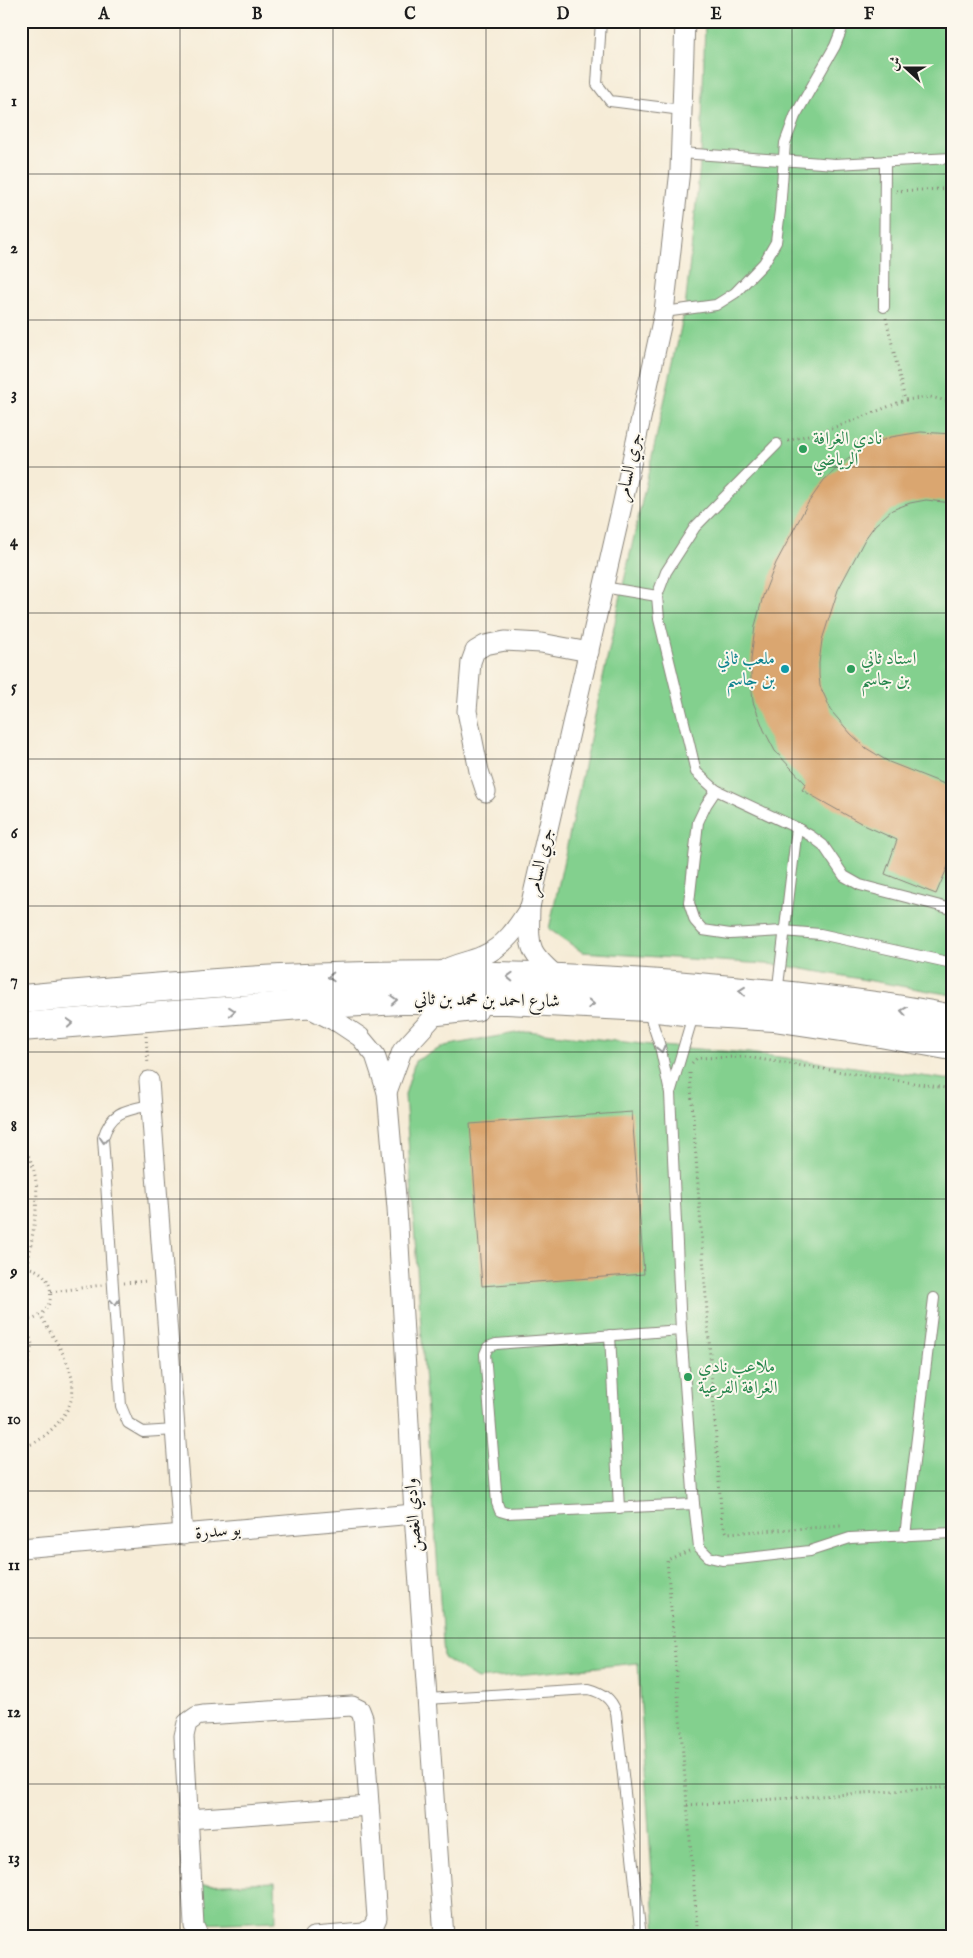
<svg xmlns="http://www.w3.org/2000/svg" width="973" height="1958" font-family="'IM FELL English',Amiri,serif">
	<rect width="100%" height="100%" fill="#fbf7ec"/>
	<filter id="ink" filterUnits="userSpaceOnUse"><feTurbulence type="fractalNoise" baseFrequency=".02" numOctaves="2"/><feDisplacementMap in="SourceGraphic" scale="10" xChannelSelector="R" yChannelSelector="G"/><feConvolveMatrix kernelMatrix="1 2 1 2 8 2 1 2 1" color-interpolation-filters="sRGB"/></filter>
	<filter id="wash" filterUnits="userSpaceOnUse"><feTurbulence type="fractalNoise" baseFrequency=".0096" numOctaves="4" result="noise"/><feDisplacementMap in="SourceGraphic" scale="20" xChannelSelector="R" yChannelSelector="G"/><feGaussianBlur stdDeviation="1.12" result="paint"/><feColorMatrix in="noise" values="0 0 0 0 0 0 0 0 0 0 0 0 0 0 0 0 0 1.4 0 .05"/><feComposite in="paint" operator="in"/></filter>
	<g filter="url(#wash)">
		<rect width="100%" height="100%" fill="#f6ecd7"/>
		<g fill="#83d08e" stroke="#507655">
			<polygon points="705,21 952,21 952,995 780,965 582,952 549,929 622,590 685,309 701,155"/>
			<polygon points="527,1031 660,1046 749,1053 952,1080 952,1937 656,1937 638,1663 477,1679 444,1658 405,1095 415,1061 444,1046"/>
			<polygon points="275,1882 276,1921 201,1924 200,1885"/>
		</g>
		<g id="blocks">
			<g fill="#daa66f">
				<polygon points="921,432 952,434 952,503 926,500 910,503 892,510 875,525 865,539 838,590 822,640 819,663 819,675 820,686 832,712 851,734 866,748 889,762 952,787 952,857 936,894 885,874 897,840 866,826 802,790 806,784 775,751 764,730 753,702 751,680 751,659 755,626 763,596 776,563 808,503 824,480 858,450 891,437"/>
				<polygon points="632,1112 644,1274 482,1286 470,1124"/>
			</g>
		</g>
	</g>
	<g filter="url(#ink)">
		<use href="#blocks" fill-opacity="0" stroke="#89847a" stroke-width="1"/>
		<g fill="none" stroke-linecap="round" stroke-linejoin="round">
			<defs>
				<g id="lane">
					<polyline points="601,21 597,84 610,101 682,110"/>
					<polyline points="681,153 835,164 952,158"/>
					<polyline points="884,307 885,161"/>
					<polyline points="664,312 716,305 735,293 764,263 776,242 780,211 785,143 795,116 835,46 845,21"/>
					<polyline points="603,587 657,596"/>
					<polyline points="716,790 706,805 698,822 689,903 695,921 703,930 730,934 783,931 820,934 952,963"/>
					<polyline points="797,828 811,836 823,845 844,876 860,885 952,909"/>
					<polyline points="777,994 797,828 716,790 696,772 659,619 657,596 666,572 695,527 777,444"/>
					<polyline points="648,1010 660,1046 670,1093 681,1330 694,1504 699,1547 709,1557 722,1560 738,1559 810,1551 850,1538 952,1533"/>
					<polyline points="671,1090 694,1012"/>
					<path d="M151 1105C126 1110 111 1111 103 1138L121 1406 128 1423 143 1432 175 1430"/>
					<polyline points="681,1330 496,1344 488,1347 485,1354 497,1503 500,1511 507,1513 694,1504"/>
					<polyline points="610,1335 619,1508"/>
					<polyline points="905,1536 934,1298"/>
					<path d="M427 1699 589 1689C603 1693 611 1698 616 1712L641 1937"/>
				</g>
				<g id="street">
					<polyline points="486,792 479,771 467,711 471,662 475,651 485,645 505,641 541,643 589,652"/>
					<path d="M442 971C454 963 469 962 482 956 505 947 518 926 530 907"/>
					<path d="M560 979C527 951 529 949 530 907L622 506 664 312 680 170 685 21"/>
					<polyline points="305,1006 339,1023 360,1037 375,1055 387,1092 397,1208 414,1514 444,1937"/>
					<polyline points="149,1081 183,1535"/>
					<polyline points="387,1092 402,1051 434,1016 478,1011"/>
					<polyline points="21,1548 414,1514"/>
					<polyline points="188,1819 369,1806"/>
					<polyline points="199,1937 194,1926 184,1736 187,1723 197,1716 203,1715 352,1706 360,1710 363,1718 377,1918 373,1927 364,1933 313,1937"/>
				</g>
				<g id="secondary">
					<path d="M21 999C137 989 252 978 368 976 493 973 618 979 743 991 812 998 883 1005 952 1019"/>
					<polyline points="21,1027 301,1005 402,1000 507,1000 647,1007 694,1012 774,1017 875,1032 952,1046"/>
				</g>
			</defs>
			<use href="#lane" stroke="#89847a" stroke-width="12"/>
			<use href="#street" stroke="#89847a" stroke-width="21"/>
			<use href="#secondary" stroke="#89847a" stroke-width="30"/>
			<g stroke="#89847a" stroke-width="3" stroke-dasharray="1 4" stroke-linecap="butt">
				<polyline points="896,191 943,189"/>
				<polyline points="886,318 905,400"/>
				<polyline points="788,441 842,425 905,400 930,397 952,402"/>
				<polyline points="146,1036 148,1065"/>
				<polyline points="692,1063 697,1058 746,1057 952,1089"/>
				<polyline points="690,1073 722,1523 727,1533 841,1526"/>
				<path d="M21 1143C49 1183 32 1223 28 1267"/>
				<path d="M21 1267C63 1267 58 1324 21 1320"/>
				<polyline points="124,1283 147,1281"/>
				<polyline points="51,1292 102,1285"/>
				<polyline points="21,1382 28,1365 32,1344 25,1321"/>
				<path d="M21 1446C33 1446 43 1438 51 1430 94 1390 64 1356 40 1315"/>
				<polyline points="689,1551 667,1560 698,1937"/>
				<polyline points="687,1805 952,1787"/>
			</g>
			<use href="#lane" stroke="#fff" stroke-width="10"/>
			<use href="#street" stroke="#fff" stroke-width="19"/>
			<use href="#secondary" stroke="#fff" stroke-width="28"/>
		</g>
		<defs><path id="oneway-chevron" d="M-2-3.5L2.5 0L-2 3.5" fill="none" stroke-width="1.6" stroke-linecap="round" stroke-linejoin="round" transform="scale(1.25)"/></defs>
		<g stroke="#999">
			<use href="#oneway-chevron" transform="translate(331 977) rotate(178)"/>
			<use href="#oneway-chevron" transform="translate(510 977) rotate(-178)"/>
			<use href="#oneway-chevron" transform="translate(742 991) rotate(-174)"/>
			<use href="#oneway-chevron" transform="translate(394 1000) rotate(-3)"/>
			<use href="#oneway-chevron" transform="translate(591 1004) rotate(3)"/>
			<use href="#oneway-chevron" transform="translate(232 1011) rotate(-5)"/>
			<use href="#oneway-chevron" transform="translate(904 1011) rotate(-172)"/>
			<use href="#oneway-chevron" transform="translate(70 1023) rotate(-5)"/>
			<use href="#oneway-chevron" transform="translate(661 1049) rotate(76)"/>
			<use href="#oneway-chevron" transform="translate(104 1140) rotate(94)"/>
			<use href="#oneway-chevron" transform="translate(115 1302) rotate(86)"/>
		</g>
	</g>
	<path fill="none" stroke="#1c1c1c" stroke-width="1" stroke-opacity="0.55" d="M180 21V1937M333 21V1937M486 21V1937M640 21V1937M792 21V1937M21 174H952M21 320H952M21 467H952M21 613H952M21 759H952M21 906H952M21 1052H952M21 1199H952M21 1345H952M21 1491H952M21 1638H952M21 1784H952"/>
	<g fill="#2e9e5b" stroke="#fbf7ec" stroke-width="2">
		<circle cx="803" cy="449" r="5"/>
		<circle cx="851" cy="669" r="5"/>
		<circle cx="688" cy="1377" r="5"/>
	</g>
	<circle fill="#0f9aa8" stroke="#fbf7ec" stroke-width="2" cx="785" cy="669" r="5"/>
	<g text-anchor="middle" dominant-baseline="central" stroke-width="4" stroke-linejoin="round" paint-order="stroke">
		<g font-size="18" fill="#27864d" stroke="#fbf7ec" text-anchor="start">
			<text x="813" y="439">نادي الغرافة<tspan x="813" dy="21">الرياضي</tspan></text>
			<text x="861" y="659">استاد ثاني<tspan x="861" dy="21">بن جاسم</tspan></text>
			<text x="698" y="1367">ملاعب نادي<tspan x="698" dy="21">الغرافة الفرعية</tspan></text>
		</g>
		<g font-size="18" fill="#1c1c1c" stroke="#fbf7ec">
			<text transform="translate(630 467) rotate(-78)">جري السامر</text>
			<text transform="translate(541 862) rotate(-77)">جري السامر</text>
			<text transform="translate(487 1001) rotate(1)">شارع احمد بن محمد بن ثاني</text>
			<text transform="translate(414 1515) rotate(-94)">وادي الغصن</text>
			<text transform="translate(218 1532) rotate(-5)">بو سدرة</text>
		</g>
		<g font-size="18" fill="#0d838f" stroke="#fbf7ec" text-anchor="end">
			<text x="775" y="659">ملعب ثاني<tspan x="775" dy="21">بن جاسم</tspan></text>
		</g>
	</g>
	<rect width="973" height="1958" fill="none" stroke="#fbf7ec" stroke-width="55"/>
	<g transform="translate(906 68) rotate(291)" stroke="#fbf7ec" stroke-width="4" paint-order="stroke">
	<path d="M0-4L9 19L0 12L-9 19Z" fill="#1c1c1c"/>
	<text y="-8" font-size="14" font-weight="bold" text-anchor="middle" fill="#1c1c1c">ش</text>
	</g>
	<rect x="28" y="28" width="918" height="1902" fill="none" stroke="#1c1c1c" stroke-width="2"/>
	<g font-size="16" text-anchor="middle" font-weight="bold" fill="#1c1c1c">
		<text x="104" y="19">A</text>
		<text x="257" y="19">B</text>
		<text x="410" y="19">C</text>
		<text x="563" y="19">D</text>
		<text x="716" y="19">E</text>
		<text x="869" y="19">F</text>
		<text x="14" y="106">1</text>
		<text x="14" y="253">2</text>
		<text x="14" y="399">3</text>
		<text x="14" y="546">4</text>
		<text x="14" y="692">5</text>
		<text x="14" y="838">6</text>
		<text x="14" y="985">7</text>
		<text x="14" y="1131">8</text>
		<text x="14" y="1277">9</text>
		<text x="14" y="1424">10</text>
		<text x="14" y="1570">11</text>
		<text x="14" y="1717">12</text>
		<text x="14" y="1863">13</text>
	</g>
</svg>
